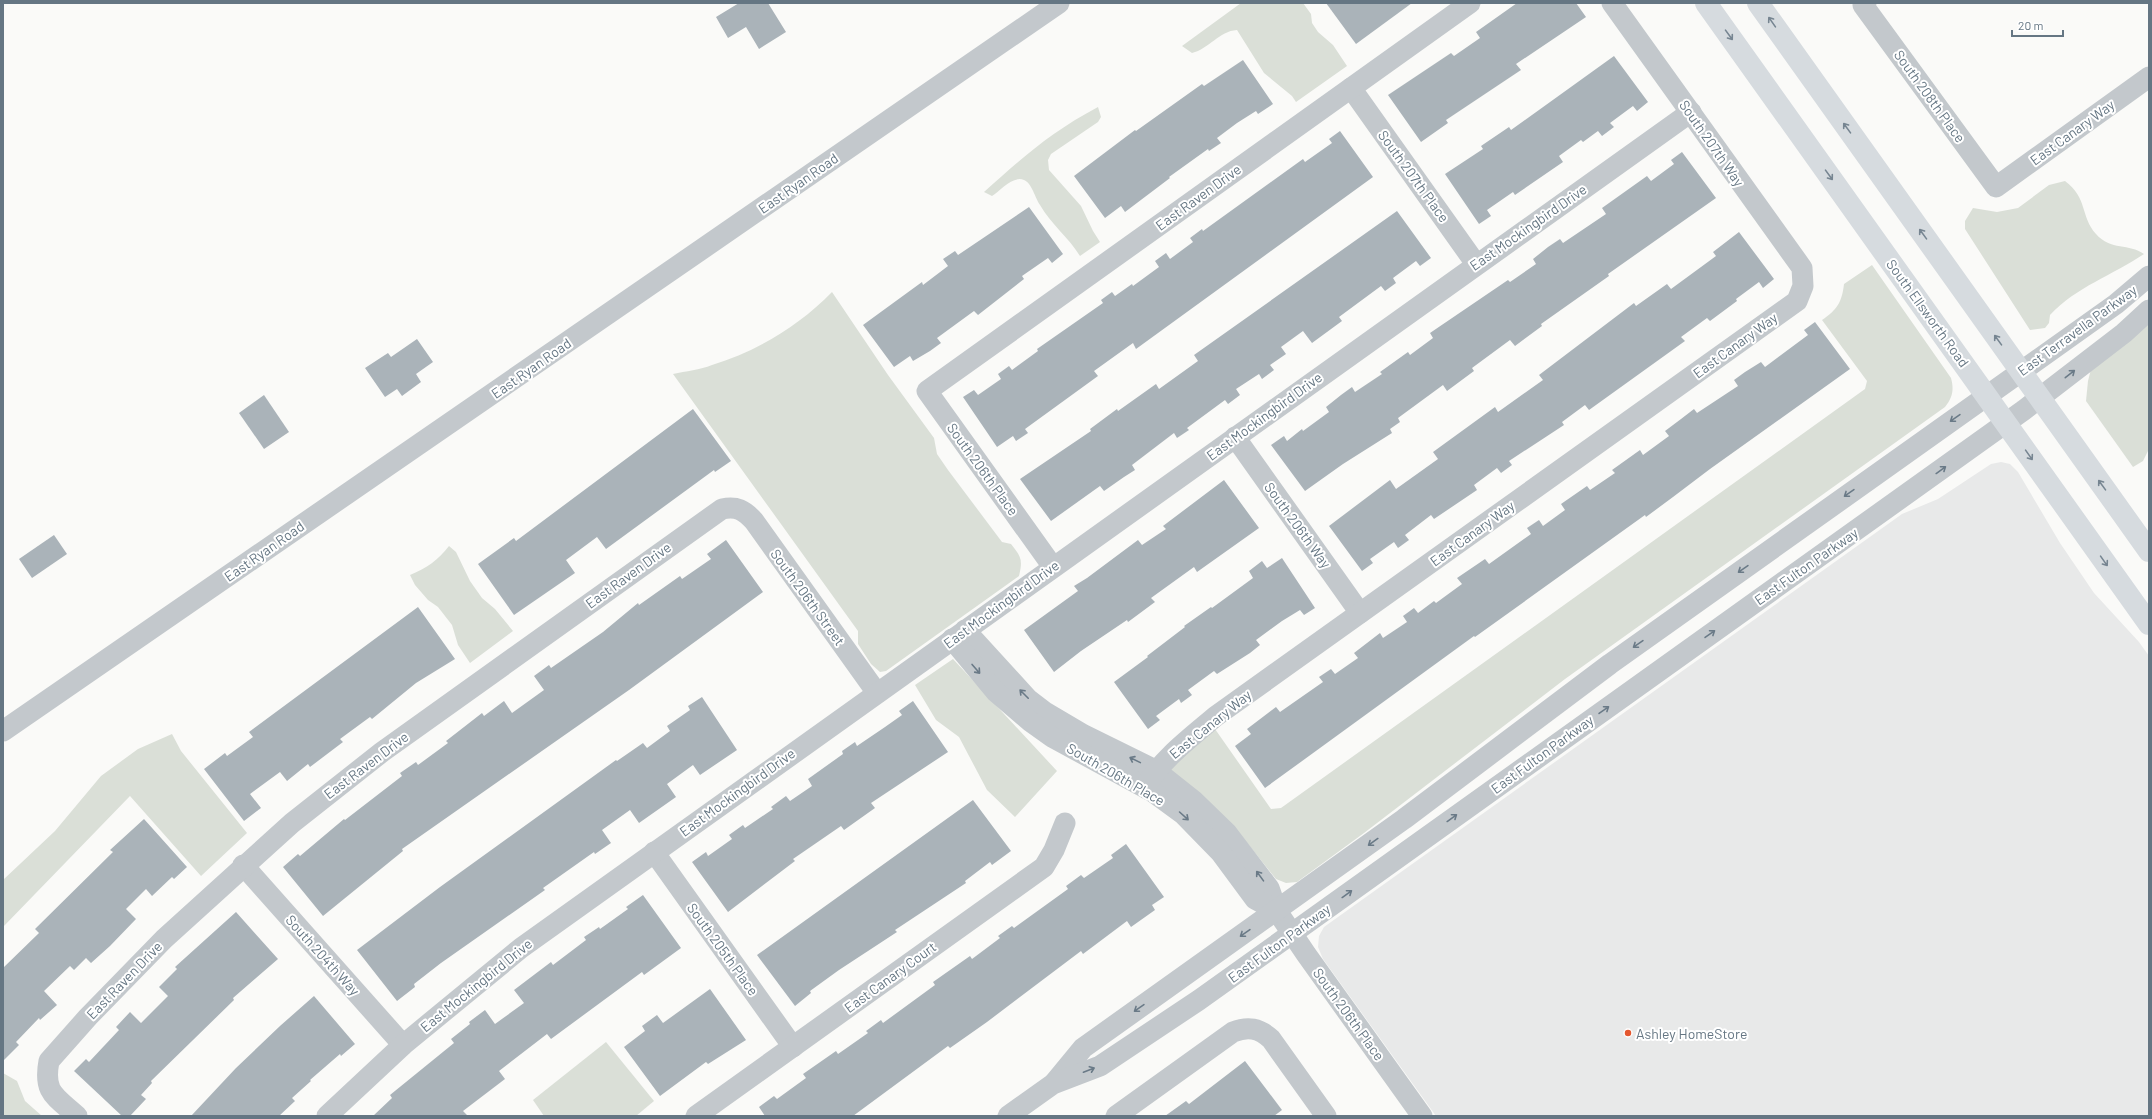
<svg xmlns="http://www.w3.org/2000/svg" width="2152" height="1119" font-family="Barlow,sans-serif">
	<rect width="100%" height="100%" fill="#fafaf8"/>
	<polygon fill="#e8e9e9" points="2001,462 2010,464 2018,472 2060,543 2094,593 2139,642 2149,656 2149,1116 1436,1116 1323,959 1318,947 1319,936 1324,927 1902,514 1938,499 1991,464"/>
	<g fill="#dadfd7">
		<path d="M1241 3H1303L1311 14 1312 23 1318 32 1333 45 1347 66 1296 102 1292 96 1264 73 1237 30C1219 31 1209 49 1192 53L1182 46Z"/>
		<path d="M1098 107 1101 117 1098 122 1051 154 1048 160 1049 170 1081 206 1093 231 1100 242 1080 256C1069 238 1051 224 1040 205 1035 198 1032 183 1024 180 1013 175 1000 191 992 196L984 192C1023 157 1051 132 1098 107Z"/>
		<path d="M2065 181C2088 198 2080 216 2096 234 2111 251 2129 243 2144 254 2113 275 2076 287 2050 315L2049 323 2045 328 2030 330 1965 229V221L1973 208 1997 212 2018 208 2049 185Z"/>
		<path d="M1872 265 1951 378C1954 389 1953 397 1945 407L1565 679 1364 833 1297 882 1286 883 1276 879 1248 844 1168 769 1215 729 1271 809 1281 808 1865 389 1867 381 1822 320C1837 310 1842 302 1844 284Z"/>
		<path d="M832 292 888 375 934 438 937 454 948 470 1002 542 1011 544C1021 557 1023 559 1019 576L886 671 880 672 871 664 858 644V631L673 374C686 371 700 370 712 365 757 351 799 326 832 292Z"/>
		<polygon points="2149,323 2149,449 2143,461 2133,467 2086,401 2088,381 2091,369"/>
		<path d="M449 546 456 552 470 581 482 598 495 609 513 631 470 663 458 645 452 625 438 607 428 600 415 585 410 575C427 568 438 560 449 546Z"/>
		<polygon points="953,659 1057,771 1015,817 987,790 959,737 936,720 915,685"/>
		<polygon points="172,734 181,751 247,833 201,876 130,796 3,927 3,880 55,831 101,776 138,749"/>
		<polygon points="606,1042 654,1101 636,1116 544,1116 533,1100"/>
		<polygon points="3,1073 17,1081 25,1101 42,1116 3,1116"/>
	</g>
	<g fill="#aab3b9">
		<polygon points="739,3 768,3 786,32 759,49 746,27 728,38 716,17"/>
		<polygon points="1326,3 1412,3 1356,44"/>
		<polygon points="1517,3 1576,3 1586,17 1516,64 1521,70 1446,120 1448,123 1421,142 1388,95 1451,53 1454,56 1480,38 1476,32"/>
		<polygon points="1614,56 1648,102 1637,111 1633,106 1610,123 1614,127 1602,136 1598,131 1583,142 1581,140 1559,156 1563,162 1515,195 1513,192 1487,210 1491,216 1479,224 1445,174 1483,149 1481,146 1509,127 1511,130"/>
		<polygon points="1243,60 1273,104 1258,114 1256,111 1237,123 1217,138 1221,143 1209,151 1208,149 1169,177 1170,178 1125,212 1121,206 1105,218 1074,176 1135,130 1136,131 1202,84 1204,86"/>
		<polygon points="1340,131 1373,177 1136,349 1133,343 1094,371 1098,376 1025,429 1028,433 1016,441 1013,436 997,447 963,397 974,390 978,395 1001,379 998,374 1009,366 1012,370 1038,351 1037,349 1103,303 1101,300 1112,292 1115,296 1132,284 1133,286 1159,267 1155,261 1166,253 1170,259 1193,242 1190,238 1202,229 1203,231 1303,159 1305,162 1332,143 1329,139"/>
		<polygon points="1682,152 1716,198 1608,274 1609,276 1541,324 1542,326 1515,346 1510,340 1472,368 1474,371 1447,391 1443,385 1398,418 1400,422 1390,429 1392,433 1343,464 1305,491 1271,445 1284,436 1287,441 1302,429 1303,431 1329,412 1326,407 1341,395 1352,387 1355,392 1382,374 1380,372 1408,352 1410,355 1433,338 1430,333 1508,280 1510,282 1536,264 1533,259 1548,247 1560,239 1563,243 1606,214 1602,208 1647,176 1651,181 1674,164 1671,160"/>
		<polygon points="1029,207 1063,254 1052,263 1048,258 1022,276 1024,279 978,315 974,311 937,338 941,343 930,351 913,361 910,356 894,367 863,325 922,282 923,285 948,266 943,259 955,251 958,255"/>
		<polygon points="1397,211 1431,258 1420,266 1416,261 1393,278 1396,283 1385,291 1381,286 1339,317 1342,321 1312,343 1303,331 1281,347 1286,354 1270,365 1274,370 1262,379 1259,374 1236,389 1240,395 1228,404 1225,400 1187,428 1189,430 1177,438 1174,433 1132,465 1135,470 1124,477 1104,491 1100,486 1051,521 1020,479 1091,431 1090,429 1117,409 1118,411 1156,384 1159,389 1198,361 1194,355"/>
		<polygon points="1739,232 1774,279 1763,288 1759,282 1736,299 1737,301 1710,321 1707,318 1681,337 1685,341 1589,410 1585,405 1562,422 1564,425 1509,461 1512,465 1501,473 1497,468 1474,485 1477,490 1434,519 1431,515 1405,535 1409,540 1398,548 1394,542 1370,559 1373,563 1362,571 1329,526 1390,480 1396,489 1438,459 1433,452 1495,407 1498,412 1543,380 1539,375 1634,303 1636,306 1667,284 1671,289 1716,256 1713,252"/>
		<polygon points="1815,322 1850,369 1710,469 1673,497 1646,517 1645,515 1475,637 1474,636 1265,788 1235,746 1251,734 1247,729 1276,707 1280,712 1323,682 1319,677 1331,669 1335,674 1358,658 1354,653 1380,633 1383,638 1407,622 1403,616 1414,608 1418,613 1434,601 1436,603 1462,584 1457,578 1485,559 1489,564 1531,534 1527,528 1539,520 1543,526 1565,510 1561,504 1587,486 1590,490 1615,473 1612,470 1640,450 1643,455 1669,436 1665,431 1681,419 1694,409 1697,413 1738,386 1734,380 1745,372 1761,362 1765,367 1808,335 1804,330"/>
		<polygon points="417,339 433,362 416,374 421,382 402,396 397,389 385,397 365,368 388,353 391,357"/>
		<polygon points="264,395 289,432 264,449 239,413"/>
		<polygon points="693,409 731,461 715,472 714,470 606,549 597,537 566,560 575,573 514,615 478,564 514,538 516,541"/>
		<polygon points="1224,480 1259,528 1197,572 1194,567 1151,598 1155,602 1128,622 1127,620 1081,651 1054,672 1024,630 1078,591 1074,586 1087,578 1138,540 1142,545 1166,529 1163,526"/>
		<polygon points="54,535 67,554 32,578 19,559"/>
		<polygon points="726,540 763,592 629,690 402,849 403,851 323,916 283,867 298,854 300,856 344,819 345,820 402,776 400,773 416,762 418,765 448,743 446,741 482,713 484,716 504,701 512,713 544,690 534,676 549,665 551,668 603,632 638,603 639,605 680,576 682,579 711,559 707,554"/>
		<polygon points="1282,558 1315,608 1304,615 1300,610 1282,621 1256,640 1260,645 1250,653 1217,674 1214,671 1188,690 1192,695 1181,703 1179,699 1156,716 1160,720 1148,729 1114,682 1148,657 1147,656 1185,627 1184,626 1211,607 1212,608 1253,578 1249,571 1262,561 1267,568"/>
		<polygon points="418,607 455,659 416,683 372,719 370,717 340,739 343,742 310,767 308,764 287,781 280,772 250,794 261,808 244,821 204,769 225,753 227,756 253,737 249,732"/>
		<polygon points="702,697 737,750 700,775 693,765 667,784 676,797 639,823 630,810 602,830 611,843 595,854 594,852 543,888 545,890 441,963 414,984 415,987 397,1001 357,950 440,887 616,760 617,761 643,743 647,748 670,731 667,726 690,710 688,706"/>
		<polygon points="913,701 948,752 871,803 875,808 844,830 841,826 793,859 795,861 728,912 692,862 706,852 708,856 732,839 729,835 743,825 745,828 773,809 771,807 786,796 790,801 812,786 808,779 843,754 842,751 855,742 857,746 885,727 902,715 899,711"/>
		<polygon points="973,800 1011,851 992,865 990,862 965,881 966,883 895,930 897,932 839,970 810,991 811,993 795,1006 757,955"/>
		<polygon points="144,819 187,867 174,879 172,877 152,896 146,889 126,909 136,919 110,946 91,963 86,958 74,970 70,966 44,991 57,1005 40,1020 39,1018 16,1042 19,1045 3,1061 3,968 39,933 35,929 113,852 110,850"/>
		<polygon points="1126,844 1164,897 1152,905 1155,910 1131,927 1127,921 1083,954 1081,951 987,1022 950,1048 948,1046 853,1116 765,1116 759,1107 774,1096 777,1099 806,1078 803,1074 836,1051 838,1054 868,1033 866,1031 881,1020 883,1023 935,985 933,982 970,956 972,959 1000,938 998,936 1012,926 1014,928 1068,889 1066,886 1081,875 1084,878 1113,858 1111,855"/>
		<polygon points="643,895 681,948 644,975 642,972 551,1039 547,1034 499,1071 505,1079 463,1111 468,1116 373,1116 392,1098 390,1095 454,1043 451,1039 470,1024 469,1022 485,1010 495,1024 524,1003 514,990 551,962 553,965 586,940 584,937 599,927 600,929 628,909 626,907"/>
		<polygon points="236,912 278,959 233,998 234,1000 151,1081 152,1083 141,1095 146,1099 130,1116 122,1116 74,1071 86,1059 89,1062 119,1030 116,1027 130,1012 141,1023 168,996 159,987 177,969 175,967"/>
		<polygon points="710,989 746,1040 708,1064 706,1062 660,1096 624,1047 645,1031 642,1026 657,1015 663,1023"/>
		<polygon points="314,996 355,1044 341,1056 340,1054 310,1080 311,1081 292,1098 295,1101 279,1116 191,1116 236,1068 280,1026"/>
		<polygon points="1245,1061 1282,1110 1274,1116 1165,1116 1186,1101 1189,1104"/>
	</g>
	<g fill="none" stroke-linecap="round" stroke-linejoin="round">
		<g stroke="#c3c8cc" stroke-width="21">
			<polyline points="1866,3 1863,5 1996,187 2149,77"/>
			<polyline points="1351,88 1476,264"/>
			<polyline points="1235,437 1360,613"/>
			<polyline points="1053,567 927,391 1470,3"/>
			<polyline points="965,630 1028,699 1045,712 1084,735 1155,770 1194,801 1227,833 1269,888 1277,911 1306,954 1422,1116"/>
			<polyline points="952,639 996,692 1031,722 1052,737 1153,792 1183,814 1221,853 1255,899 1277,911"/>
			<polyline points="3,731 1059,3"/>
			<path d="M1145 787C1163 758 1190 738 1216 716L1797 301 1803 286 1802 268 1612 3"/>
			<polyline points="654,852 793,1047"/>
			<polyline points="243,865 403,1045"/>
			<polyline points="1055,1082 1083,1048 1404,819 1610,664 2116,304 2149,276"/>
			<path d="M77 1116C55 1096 43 1093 49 1061L88 1017 164 939 292 823 382 752 722 509C737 506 744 510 754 521L877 693"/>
			<polyline points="327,1116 403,1045 521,948 1691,112"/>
			<polyline points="696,1116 1044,867 1054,850 1065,823"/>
			<polyline points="1008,1116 1053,1084 1100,1066 1199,1000 2024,410 2124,333 2149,310"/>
			<path d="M1116 1116 1233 1032C1248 1026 1259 1028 1271 1039L1326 1116"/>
		</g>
		<g stroke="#d6dbdf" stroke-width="22">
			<polyline points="1706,3 2149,624"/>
			<polyline points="1758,3 2149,551"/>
		</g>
	</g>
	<defs><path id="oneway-shaft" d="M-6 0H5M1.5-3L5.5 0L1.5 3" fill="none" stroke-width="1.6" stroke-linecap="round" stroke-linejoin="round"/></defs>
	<g stroke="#768591">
		<use href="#oneway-shaft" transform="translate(1772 22) rotate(-125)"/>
		<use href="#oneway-shaft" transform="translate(1729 35) rotate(54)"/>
		<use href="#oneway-shaft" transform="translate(1847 128) rotate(-126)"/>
		<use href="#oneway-shaft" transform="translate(1829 175) rotate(54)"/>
		<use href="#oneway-shaft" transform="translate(1923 234) rotate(-126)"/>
		<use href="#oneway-shaft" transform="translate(1998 340) rotate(-126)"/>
		<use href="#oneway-shaft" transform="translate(2029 455) rotate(55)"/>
		<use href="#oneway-shaft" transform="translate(2102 485) rotate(-126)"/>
		<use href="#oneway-shaft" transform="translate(2104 561) rotate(55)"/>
	</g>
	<g stroke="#6a7a87">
		<use href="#oneway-shaft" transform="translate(2070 374) rotate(-38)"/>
		<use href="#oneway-shaft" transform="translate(1955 418) rotate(145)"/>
		<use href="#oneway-shaft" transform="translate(1941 470) rotate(-36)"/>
		<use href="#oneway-shaft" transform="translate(1849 493) rotate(145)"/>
		<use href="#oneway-shaft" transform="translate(1743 569) rotate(145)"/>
		<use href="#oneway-shaft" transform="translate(1710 634) rotate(-35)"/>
		<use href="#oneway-shaft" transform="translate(1638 644) rotate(145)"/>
		<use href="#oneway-shaft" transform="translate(976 669) rotate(49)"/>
		<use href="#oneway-shaft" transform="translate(1024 694) rotate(-135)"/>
		<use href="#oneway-shaft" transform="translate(1604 710) rotate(-35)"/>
		<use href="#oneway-shaft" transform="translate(1135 760) rotate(-154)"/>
		<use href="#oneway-shaft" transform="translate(1184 816) rotate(42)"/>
		<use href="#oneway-shaft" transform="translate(1452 818) rotate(-36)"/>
		<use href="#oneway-shaft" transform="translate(1373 842) rotate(144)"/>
		<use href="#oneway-shaft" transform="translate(1260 876) rotate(-126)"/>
		<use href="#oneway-shaft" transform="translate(1347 894) rotate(-36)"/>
		<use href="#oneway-shaft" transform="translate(1245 933) rotate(145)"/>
		<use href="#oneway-shaft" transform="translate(1139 1008) rotate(145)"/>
		<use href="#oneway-shaft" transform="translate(1089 1070) rotate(-21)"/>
	</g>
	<circle fill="#e4572e" stroke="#fff" stroke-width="1.5" cx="1628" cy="1033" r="4"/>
	<g text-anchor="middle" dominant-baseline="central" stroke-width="4" stroke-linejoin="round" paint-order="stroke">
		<g font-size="14" fill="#657683" stroke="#fff">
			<text transform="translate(1930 96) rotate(54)">South 208th Place</text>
			<text transform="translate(2072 132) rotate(-36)">East Canary Way</text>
			<text transform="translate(1712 143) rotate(55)">South 207th Way</text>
			<text transform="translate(1414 176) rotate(54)">South 207th Place</text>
			<text transform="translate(798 183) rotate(-35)">East Ryan Road</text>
			<text transform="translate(1198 197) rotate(-36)">East Raven Drive</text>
			<text transform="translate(1528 227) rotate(-35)">East Mockingbird Drive</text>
			<text transform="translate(1928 313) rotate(54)">South Ellsworth Road</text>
			<text transform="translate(2077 330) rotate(-36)">East Terravella Parkway</text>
			<text transform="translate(1735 345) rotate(-36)">East Canary Way</text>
			<text transform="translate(531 368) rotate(-35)">East Ryan Road</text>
			<text transform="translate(1264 416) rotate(-36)">East Mockingbird Drive</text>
			<text transform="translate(983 469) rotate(54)">South 206th Place</text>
			<text transform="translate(1298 525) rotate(54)">South 206th Way</text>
			<text transform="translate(1472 533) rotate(-36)">East Canary Way</text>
			<text transform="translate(264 551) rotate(-35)">East Ryan Road</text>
			<text transform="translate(1806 566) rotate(-35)">East Fulton Parkway</text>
			<text transform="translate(628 575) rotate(-36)">East Raven Drive</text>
			<text transform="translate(808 597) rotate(54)">South 206th Street</text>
			<text transform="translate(1001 604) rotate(-36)">East Mockingbird Drive</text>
			<text transform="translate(1210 724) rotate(-39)">East Canary Way</text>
			<text transform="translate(1542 754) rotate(-36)">East Fulton Parkway</text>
			<text transform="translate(366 765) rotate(-37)">East Raven Drive</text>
			<text transform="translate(1116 774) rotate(30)">South 206th Place</text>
			<text transform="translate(737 792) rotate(-36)">East Mockingbird Drive</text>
			<text transform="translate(1279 943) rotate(-36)">East Fulton Parkway</text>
			<text transform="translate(723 949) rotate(54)">South 205th Place</text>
			<text transform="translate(323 955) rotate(48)">South 204th Way</text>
			<text transform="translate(890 977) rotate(-36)">East Canary Court</text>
			<text transform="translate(124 980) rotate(-46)">East Raven Drive</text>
			<text transform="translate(476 985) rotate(-39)">East Mockingbird Drive</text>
			<text transform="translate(1349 1014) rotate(54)">South 206th Place</text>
		</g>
		<g font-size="14" fill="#657683" stroke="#fff" text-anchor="start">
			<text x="1636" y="1033">Ashley HomeStore</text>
		</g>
	</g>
	<rect width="2152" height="1119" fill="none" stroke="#657683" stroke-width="8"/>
	<path d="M2012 30v6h51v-6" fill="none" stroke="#657683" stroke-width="2"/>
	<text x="2018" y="30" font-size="12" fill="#657683" stroke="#ffffff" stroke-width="3" paint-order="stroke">20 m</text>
</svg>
